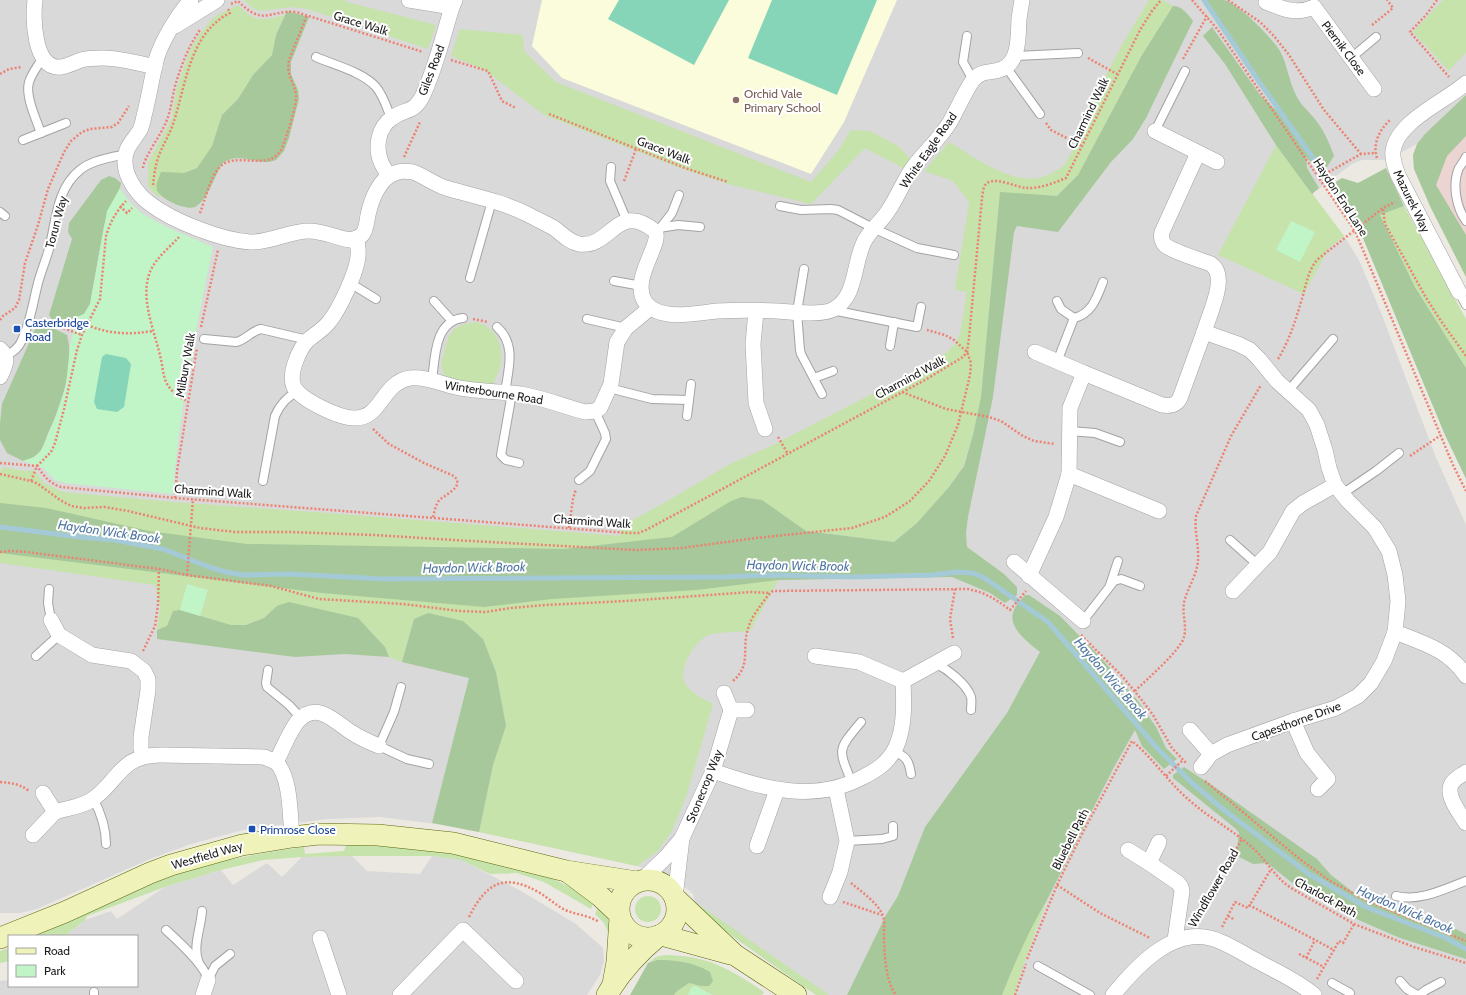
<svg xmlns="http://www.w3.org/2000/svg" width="1466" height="995" font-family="Cabin,sans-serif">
	<rect width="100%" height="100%" fill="#ece9e2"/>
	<g fill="#dad9d9">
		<polygon points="0,0 1466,0 1466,95 1417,144 1387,160 1362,160 1352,164 1312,194 1344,236 1359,260 1382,315 1435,455 1466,525 1466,995 816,995 736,939 696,908 693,894 690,891 670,879 658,874 637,866 503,837 445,825 380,817 327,819 243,830 191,844 150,859 37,909 20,913 0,913"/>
		<polygon points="352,856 367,871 420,874 432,856 461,860 521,891 576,924 603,948 604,961 600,975 587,995 0,995 0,981 9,980 9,986 137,986 137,936 65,936 85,920 111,911 117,919 165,887 221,870 233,885 267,863 282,877 302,857"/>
	</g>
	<polygon fill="#ecd4d2" points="1466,95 1466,277 1430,206 1414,169 1413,155 1425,134"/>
	<polygon fill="#fbfcdb" points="542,0 897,0 844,122 811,174 562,78 532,46"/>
	<g fill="#c5e3ab">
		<polygon points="244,0 343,0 351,3 436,25 428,49 307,9 292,7 260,11 254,9"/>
		<path d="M1149 0H1163L1173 6 1142 55 1078 175 1057 196 1000 193 981 397 973 435 963 466 949 487 917 523 894 542 806 531 750 631C740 632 717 632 709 635 696 640 679 666 684 681 687 691 704 699 713 704L687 794 672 831 657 852 637 866 479 832 493 765 506 726 496 672 483 639 463 621 414 619 402 662 389 657 385 647 369 629 277 606 265 618 246 625H231L200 616 208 590 187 584 180 610 173 611 167 626 157 630 160 607 155 585 0 563V472L3 467 25 471 34 470 44 483 63 492 174 502 355 515 620 536V527L669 500 730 464 771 446 903 378 947 352 955 344 960 334 967 292 955 290 969 202 953 181 924 171 949 142C978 159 1022 194 1055 171 1059 169 1063 167 1065 164 1069 158 1072 151 1075 144L1071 142 1124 41Z"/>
		<polygon points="1443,0 1466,0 1466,52 1449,71 1413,32"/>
		<path d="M238 5C257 24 261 20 285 15L276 35 272 55 253 75 238 99 222 115 212 146 197 168 184 173H161L157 190 161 196 159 197 152 191 148 186V163L172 118 176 91 190 50 199 35 212 19 219 14Z"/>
		<polygon points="460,29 523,35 524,51 556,82 811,182 838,151 851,130 870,131 898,146 911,159 903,168 865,148 811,204 728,184 683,169 544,115 483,69 451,56"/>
		<polygon points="1276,145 1344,236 1329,248 1304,294 1218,255"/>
		<polygon points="1404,206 1466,319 1466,368 1415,287 1380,215"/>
		<path d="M476 322C494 327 503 341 501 361 501 368 496 377 493 385L471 383 445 377 441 364 448 338 454 329 464 324Z"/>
		<path d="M346 845 380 846 454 853 549 877 595 899 591 909 544 882 517 873 490 874 461 860 432 856H352L302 857 263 860 221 870 165 887 87 916 85 920 65 936H35C67 922 97 905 128 892 185 868 243 855 304 847L305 854 344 851Z"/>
		<polygon points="679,891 829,995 816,995 701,914"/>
		<circle cx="648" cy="909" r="13"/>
		<path d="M1047 900 1021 972 1014 995H1002C1015 962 1029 930 1047 900Z"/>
		<path d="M601 901C606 912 611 922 609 935L604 923 595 914Z"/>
		<polygon points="9,948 9,961 0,963 0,951"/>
		<path d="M664 955C707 955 730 969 764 992L762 995H712L695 986 692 987 688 995H674L676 992 689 983 700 986 657 960 648 963 656 957Z"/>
	</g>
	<g fill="#a6c89a">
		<path d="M1202 0C1209 0 1218 0 1224 0 1239 4 1272 38 1280 51 1288 66 1289 83 1297 97 1301 105 1309 112 1314 118 1324 130 1329 142 1334 156L1327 167 1315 166 1306 157 1307 168 1319 188 1312 194 1276 145 1225 64 1203 36 1212 27 1260 95 1277 111 1238 51Z"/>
		<path d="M1173 6C1182 6 1188 14 1193 21L1146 118 1133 139 1111 162 1058 232 1017 226 1014 232 993 397 968 517 966 533 967 547 1004 574 1017 587V595L1005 603 990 593 952 577 778 580 696 590 552 599 484 607 322 593 0 553V503L46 508 149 531 247 544 564 549 672 537 731 501 742 497 762 500 806 531 894 542 917 523 949 487 964 466 973 435 981 397 1000 192 1057 196 1078 175 1142 55Z"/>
		<path d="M287 11 309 17 291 62V74L298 90 299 99 289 138 284 151 276 160C273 161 270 162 267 162 251 162 234 152 221 165 215 177 206 202 195 207 186 211 160 199 157 190 155 184 159 178 161 172L184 173 197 168 212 146 222 115 238 99 253 75 272 55 276 35Z"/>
		<polygon points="1466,95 1466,136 1447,156 1436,185 1466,235 1466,277 1430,206 1414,169 1413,155 1417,144 1425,134"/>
		<polygon points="1386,168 1404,206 1380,215 1415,287 1466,368 1466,479 1445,435 1360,231 1329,186 1342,178 1358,183"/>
		<polygon points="109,176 115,178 121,183 120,188 104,226 90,304 84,314 77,317 72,323 66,323 52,320 49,315 72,239 68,232 69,223 101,180"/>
		<path d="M37 325 49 326 67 335C75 364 61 407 48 433 46 439 44 445 41 450 36 457 30 459 23 461L7 453 0 440V424L2 404Z"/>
		<path d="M1025 595H1029L1060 616 1103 660 1138 701 1156 727 1166 748 1177 759 1164 769 1142 746 1135 730 1113 769 1047 900C1029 930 1015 962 1002 995H847L886 915 898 896 925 827 1007 713 1040 652C1029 643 1006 627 1014 610 1016 605 1022 599 1025 595Z"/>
		<polygon points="289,602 358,618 385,647 389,657 345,654 295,657 157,639 157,630 167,626 173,611 180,610 231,625 246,625 264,618 277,606"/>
		<polygon points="428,613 463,621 483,639 496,672 506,726 493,765 479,832 432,823 469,678 402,662 414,619"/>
		<polygon points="1184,767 1216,788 1317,859 1331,875 1353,892 1396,910 1441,922 1466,934 1466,959 1400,938 1354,918 1295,885 1267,863 1253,864 1237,856 1237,849 1239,833 1236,829 1173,778 1173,775"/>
		<path d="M657 960C676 960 693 962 710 972L713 981 709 986H700L689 983 676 992 674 995H630L648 963Z"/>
	</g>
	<g fill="#c1f4c6">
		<path d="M120 188C123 193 127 199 131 204 149 222 189 236 213 247 196 329 179 410 173 494L65 483 55 480 43 468 23 461 34 457 41 451 55 418 66 386 70 346 77 317 84 314 90 304 107 211Z"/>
		<polygon points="1291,221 1315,232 1300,262 1276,250"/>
		<polygon points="187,584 208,590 200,616 180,610"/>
		<polygon points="695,986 712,995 688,995 692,987"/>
	</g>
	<g fill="#86d5b9">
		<polygon points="619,0 729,0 694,65 608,19"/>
		<polygon points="772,0 877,0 837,95 748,58"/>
		<polygon points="106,354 126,358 131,364 124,407 117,412 97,409 94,402 102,357"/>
	</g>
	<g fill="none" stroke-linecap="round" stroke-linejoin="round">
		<g stroke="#a5cad7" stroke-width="5">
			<polyline points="1204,0 1260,83 1320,168"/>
			<polyline points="1330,181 1354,220"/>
			<polyline points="0,527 80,537 115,540 141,545 163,549 209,567 226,572 243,575 289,574 385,579 724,577 773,575 853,577 932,575 957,572 972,573 983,577 1048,622 1157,748 1192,783 1224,810 1309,874 1366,907 1446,938 1466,949"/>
		</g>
		<defs>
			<g id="lane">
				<polyline points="967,36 963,62 973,80"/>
				<polyline points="1015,56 1078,53"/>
				<path d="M316 57C334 65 363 72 376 87 383 95 387 108 391 118"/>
				<polyline points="1351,58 1376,37"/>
				<polyline points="1006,67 1040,114"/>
				<polyline points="1155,131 1185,71"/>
				<path d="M41 133C36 119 25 96 29 82 32 73 38 65 43 58"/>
				<polyline points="23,140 66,123"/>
				<path d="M1466 157C1464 161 1461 165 1459 168 1452 184 1456 207 1466 221"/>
				<polyline points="611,167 610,181 627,221"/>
				<polyline points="780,206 801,210 831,209 838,210 873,228 917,248 954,255"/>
				<polyline points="0,212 5,216"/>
				<polyline points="661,227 672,213 679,195"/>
				<polyline points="653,229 678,225 700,227"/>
				<polyline points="804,269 797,312 800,350 801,354 822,394"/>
				<polyline points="470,278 492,201"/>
				<polyline points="614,281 642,286"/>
				<polyline points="350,283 376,299"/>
				<polyline points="1459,292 1466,305"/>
				<polyline points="434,301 452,321"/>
				<polyline points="1057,301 1061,309 1074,318"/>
				<polyline points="832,310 917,327 921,307"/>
				<polyline points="587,319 626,328"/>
				<path d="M497 327C517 345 508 370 505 393"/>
				<path d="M204 339 236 342C246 340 251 331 261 329L308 340"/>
				<polyline points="890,346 894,322"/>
				<path d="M6 356C12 352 18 349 21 342 30 325 33 302 38 283 41 271 47 258 50 245 56 220 57 188 80 170 92 160 110 158 125 154"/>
				<path d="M1057 362 1074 318C1092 314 1097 297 1103 282"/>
				<polyline points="814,378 833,371"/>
				<path d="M432 381C435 359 434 321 463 318"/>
				<polyline points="609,388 652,399 689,400"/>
				<polyline points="1289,390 1333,339"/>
				<polyline points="512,393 501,455 506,460 519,463"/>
				<polyline points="687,416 691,384"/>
				<polyline points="1069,431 1095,433 1120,442"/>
				<polyline points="579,480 590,471 606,439 605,433 595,411"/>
				<path d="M263 481 275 416C280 404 287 398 297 391"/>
				<polyline points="1342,494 1376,471 1399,453"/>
				<polyline points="1230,540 1258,565"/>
				<polyline points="1110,585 1118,561"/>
				<polyline points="49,589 48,603 51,620"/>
				<polyline points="1083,621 1114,581 1121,579 1140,586"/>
				<polyline points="36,656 59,635"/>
				<path d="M935 663C947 669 967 684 971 697 972 701 971 706 971 710"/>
				<polyline points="268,670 266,683 267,687 289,705 301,718"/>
				<polyline points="401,687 394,712 379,746 407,759 429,764"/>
				<path d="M893 752C906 755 909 761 911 774"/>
				<path d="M852 783C838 748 837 751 861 722"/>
				<path d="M93 798C101 813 106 827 106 844"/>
				<polyline points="847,841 882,839 893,836 893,826"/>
				<path d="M1396 896C1420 902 1444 889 1466 881"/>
				<path d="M166 930C178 941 205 965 208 980L215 966 230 954"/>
				<path d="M199 963C192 947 201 928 202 911"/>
				<polyline points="1038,966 1090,995"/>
				<polyline points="1400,981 1407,989 1417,995"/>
				<polyline points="1332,983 1350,993 1349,995"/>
				<polyline points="94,992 94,995"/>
				<polyline points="1419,995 1426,990 1441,982"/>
			</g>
			<g id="street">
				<path d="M35 0C33 17 33 70 61 67 68 66 75 62 81 60 88 58 96 58 103 58 120 58 138 63 155 67"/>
				<path d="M191 0C178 14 163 39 157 57 152 76 149 97 144 116 143 121 142 126 140 130 134 140 125 147 125 160 124 176 137 194 149 203 172 221 221 240 250 242 270 243 289 231 309 231 323 231 337 238 350 240 355 239 358 238 362 235 366 231 367 221 368 215 371 201 379 178 395 173 400 171 407 171 413 172 424 176 434 184 446 188 473 196 501 201 527 214 536 219 545 223 554 228 562 234 569 242 579 244 611 249 617 200 655 231 663 243 630 279 645 302 659 322 696 313 717 311 737 310 757 310 777 311 791 312 823 316 834 309 857 296 853 264 864 242 870 230 881 222 888 211 897 198 903 182 912 169 923 153 940 139 950 122 958 108 964 93 973 80 983 69 990 74 1002 69 1020 62 1018 35 1019 19 1020 12 1021 6 1022 0"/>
				<polyline points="409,0 452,7 455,0"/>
				<path d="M1266 2C1283 9 1296 15 1314 7L1374 89"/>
				<polyline points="175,26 217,0"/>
				<polyline points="1155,131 1217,162"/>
				<path d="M1198 153 1162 232C1161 236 1162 241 1164 244 1170 251 1201 260 1211 264 1229 276 1209 314 1204 332L1238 344 1250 350 1259 359 1277 381 1309 410 1317 425 1325 450 1329 468 1335 485 1348 501 1375 528 1389 551 1395 575 1398 601 1395 632 1384 661 1371 683 1358 696 1336 708 1293 721 1227 745 1211 754 1201 767"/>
				<path d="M389 176C386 171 383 167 381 162 375 148 378 127 392 118 405 108 414 114 423 95 436 67 443 36 452 7"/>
				<path d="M357 238C357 244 359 250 358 256 357 272 339 310 329 322 324 329 315 334 308 340 299 349 288 374 294 387 301 400 339 418 354 418 382 419 381 383 410 378 425 376 441 384 455 387 476 392 499 391 521 394 543 398 563 406 585 412L595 411 600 408 611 384 617 342 626 328 650 308"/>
				<path d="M1459 292 1398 175C1395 167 1392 159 1393 151 1397 121 1446 101 1466 83"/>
				<polyline points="756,311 753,344 756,403 765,429"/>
				<path d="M0 349C10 358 5 366 0 377"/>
				<polyline points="1035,352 1084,373"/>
				<polyline points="1069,474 1159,511"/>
				<polyline points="1014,562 1083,621"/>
				<path d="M1029 576 1056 517 1069 474 1070 408 1084 373 1162 405C1170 406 1176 406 1180 398L1204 332"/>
				<polyline points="1233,591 1270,552 1293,511 1303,503 1335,485"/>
				<polyline points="51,620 59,635 92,655 131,661 144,671 148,679 148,690 141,737 141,749 143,756"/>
				<path d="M1395 632C1423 643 1449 650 1466 676"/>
				<polyline points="815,656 859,662 903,681"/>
				<polyline points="724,693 731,710 747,710"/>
				<polyline points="1293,721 1307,753 1328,779 1318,789"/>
				<polyline points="1190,730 1211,754"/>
				<path d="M276 762C291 777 290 816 292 837"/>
				<path d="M713 771C763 788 813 804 863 777 877 770 889 762 896 747 905 727 904 703 903 681L954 653"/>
				<path d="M1466 772C1461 776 1453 779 1451 785 1446 796 1460 814 1466 823"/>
				<path d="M55 812C67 808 80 807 90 801 119 783 118 755 161 755L264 757 276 762C282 751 290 730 298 721 317 700 335 722 351 732 360 738 369 742 379 746"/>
				<polyline points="33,835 55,812 43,793"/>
				<polyline points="1159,842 1149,863 1178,883 1181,887 1182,891 1175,940"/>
				<polyline points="757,846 777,790"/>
				<polyline points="1128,850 1149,863"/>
				<polyline points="641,881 666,857 682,838 713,771 731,710"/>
				<polyline points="675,897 682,838"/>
				<polyline points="830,897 840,872 847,841 836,789"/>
				<polyline points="320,938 339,995"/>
				<polyline points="203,995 208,980"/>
				<polyline points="400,995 463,930 516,981"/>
				<path d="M1113 995C1135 968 1171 928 1210 938 1227 942 1243 954 1259 962 1277 972 1298 981 1314 995"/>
			</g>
			<g id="secondary">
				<polyline points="568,872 600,896 619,914"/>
				<circle cx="648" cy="909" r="29"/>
				<polyline points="675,898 735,955 796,995"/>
				<polyline points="661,935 730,954"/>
				<polyline points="0,938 65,912 150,873 171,865 242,845 292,837 319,834 378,835 453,843 566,871 637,882"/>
				<polyline points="613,984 617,962 620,918"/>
				<path d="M607 995C620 972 638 953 658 936"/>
			</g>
		</defs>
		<use href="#lane" stroke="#a3a3a3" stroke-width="10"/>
		<use href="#street" stroke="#a3a3a3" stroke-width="16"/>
		<use href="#secondary" stroke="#5c680d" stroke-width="22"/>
		<g stroke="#ed8272" stroke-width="2.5" stroke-dasharray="2 2" stroke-linecap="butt">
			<polyline points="1192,0 1218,30 1355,231 1453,465 1466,491"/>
			<polyline points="1228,0 1260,22 1274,36 1289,55 1324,110 1361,154"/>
			<polyline points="1437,0 1426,15 1410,32 1449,77"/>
			<path d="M231 4 238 1C264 27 267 10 296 12L423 52"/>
			<polyline points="1372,25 1393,8 1387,0"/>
			<polyline points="1088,58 1117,74"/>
			<polyline points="1183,59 1207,16"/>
			<polyline points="451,60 488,71 502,101 516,108"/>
			<polyline points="0,74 9,69 22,67"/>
			<polyline points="549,114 685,168 728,182"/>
			<polyline points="1046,123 1051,130 1082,146"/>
			<polyline points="404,157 420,122"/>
			<path d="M1377 158C1372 144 1380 129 1390 120"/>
			<path d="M143 168C144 157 161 135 166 122 171 111 172 98 175 86 181 66 188 47 200 30"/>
			<polyline points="1318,178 1361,154 1375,153"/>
			<polyline points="624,181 636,149"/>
			<path d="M153 185C154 176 155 167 158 158 162 146 169 136 173 124 186 86 189 33 230 13L228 9"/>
			<polyline points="120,206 127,213 132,208"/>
			<polyline points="1383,209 1385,224 1425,296 1441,321 1466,356"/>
			<path d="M200 213C205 200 210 178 219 168 234 149 270 174 282 148 286 138 297 106 296 95 294 80 286 77 289 60L307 15"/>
			<path d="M179 237C169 248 155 259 150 272 139 299 156 334 161 360 163 368 163 376 167 384 172 392 179 398 188 401"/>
			<polyline points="473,319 488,322"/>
			<polyline points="0,320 3,316 15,308 19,300 25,263 38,225 48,189 64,152 71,141 82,132 90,129 112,127 118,123 129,106"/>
			<polyline points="41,320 82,335"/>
			<path d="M87 325C109 334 129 335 153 331"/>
			<polyline points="201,327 218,250"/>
			<path d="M1278 359C1289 341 1295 322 1301 302 1306 287 1307 271 1318 259L1383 208 1395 202"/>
			<polyline points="902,392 946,409 989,417 1001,421 1023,436 1034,441 1055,444"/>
			<path d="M373 429 389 444 424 463 454 476C466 488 442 495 438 502 435 507 434 513 433 518"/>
			<polyline points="778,437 788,454"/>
			<polyline points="1410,456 1441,435"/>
			<path d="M0 463 37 466C44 476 49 483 61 487L175 498 628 533H638L646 530 925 380 963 357 967 352 969 338 982 198C983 192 983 184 989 182 999 178 1016 187 1026 188 1039 189 1054 183 1066 178L1140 30 1152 11 1161 0"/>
			<polyline points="0,474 31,481 38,484 60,500 71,506 84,508 104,507 128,511 200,528 235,532 290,532 374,535 453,540 636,550 682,548 756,538 852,528 885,517 910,501 929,481 945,456 958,425 970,375 971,363 967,352 954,340 945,335 927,330"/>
			<path d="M31 481 37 466 51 452 55 443 64 409 77 350 82 335 100 299 106 236C110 222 116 212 126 201"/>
			<polyline points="175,498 177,471 197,348"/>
			<polyline points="569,528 573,499 576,489"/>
			<polyline points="0,552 10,551 27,552 159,569 187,575 271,586 319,599 403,604 460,611 485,612 511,608 545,605 626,601 751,592 770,593"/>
			<polyline points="187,575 193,499"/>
			<polyline points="1081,635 1122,676 1141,699 1153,715 1172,748 1187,764"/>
			<polyline points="953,638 950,619 955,589"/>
			<polyline points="143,651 155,626 158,604 159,569"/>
			<path d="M733 681C752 664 741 650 748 629 750 620 756 612 761 605 765 600 768 594 773 591L968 589C987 593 995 599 1010 610L1026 591"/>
			<path d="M1135 691C1146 680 1181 650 1184 637 1187 626 1182 614 1184 603 1187 588 1198 574 1198 559 1199 545 1194 530 1196 516L1231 436 1261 385"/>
			<polyline points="1166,776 1183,760"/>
			<polyline points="1205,781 1301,860 1330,881 1370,902 1466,941"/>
			<path d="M0 782C12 783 20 784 29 791"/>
			<path d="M851 883C862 892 878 903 883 916 885 922 884 926 884 932 884 950 885 981 896 995"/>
			<polyline points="1057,885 1100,913 1150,938"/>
			<polyline points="843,902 882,915"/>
			<polyline points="1249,905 1334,950"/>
			<polyline points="1228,916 1235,920"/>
			<path d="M469 917C486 883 504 872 540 893 548 898 556 905 565 910 577 915 588 915 599 922"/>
			<polyline points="1194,921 1242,839"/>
			<polyline points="1222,927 1235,902 1248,908 1271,869"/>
			<polyline points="1299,954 1324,967"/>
			<polyline points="1306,958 1315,940"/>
			<path d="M1027 959 1057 885 1083 832 1132 741C1153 758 1168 782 1189 800 1210 819 1235 831 1255 850 1268 863 1276 878 1291 888L1354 924 1414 947 1466 963"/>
			<polyline points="1317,979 1339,941 1343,943 1354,924"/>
			<polyline points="1015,995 1026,964"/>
		</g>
		<use href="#lane" stroke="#fff" stroke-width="8"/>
		<use href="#street" stroke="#fff" stroke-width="15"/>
		<use href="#secondary" stroke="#eff3b9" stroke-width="21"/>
	</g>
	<circle fill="#8d6e63" stroke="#fff" stroke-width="1.5" cx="736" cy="100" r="4"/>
	<g fill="#1a4fb4" stroke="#fff" stroke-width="1.5">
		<rect x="13" y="325" width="8" height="8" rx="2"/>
		<rect x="248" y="825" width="8" height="8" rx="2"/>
	</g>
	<g text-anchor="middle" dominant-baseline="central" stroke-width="4" stroke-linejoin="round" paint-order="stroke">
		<g font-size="12" fill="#1c1c1c" stroke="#fff">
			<text transform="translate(361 23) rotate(17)">Grace Walk</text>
			<text transform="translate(1344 48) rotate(53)">Piernik Close</text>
			<text transform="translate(431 70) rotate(-69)">Giles Road</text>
			<text transform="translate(1088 113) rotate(-64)">Charmind Walk</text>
			<text transform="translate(664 150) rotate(21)">Grace Walk</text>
			<text transform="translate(928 150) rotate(-55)">White Eagle Road</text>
			<text transform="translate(1341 197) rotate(57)">Haydon End Lane</text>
			<text transform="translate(1412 201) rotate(64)">Mazurek Way</text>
			<text transform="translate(56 222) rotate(-75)">Torun Way</text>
			<text transform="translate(185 365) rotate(-80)">Milbury Walk</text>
			<text transform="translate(910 377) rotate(-28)">Charmind Walk</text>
			<text transform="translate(494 392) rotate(9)">Winterbourne Road</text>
			<text transform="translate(213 491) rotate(4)">Charmind Walk</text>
			<text transform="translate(592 521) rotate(4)">Charmind Walk</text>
			<text transform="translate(1296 721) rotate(-20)">Capesthorne Drive</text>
			<text transform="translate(704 786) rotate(-68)">Stonecrop Way</text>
			<text transform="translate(1070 839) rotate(-63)">Bluebell Path</text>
			<text transform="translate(207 855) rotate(-16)">Westfield Way</text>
			<text transform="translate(1213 888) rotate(-60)">Windflower Road</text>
			<text transform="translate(1326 897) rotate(29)">Charlock Path</text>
		</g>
		<g font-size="12" fill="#785e54" stroke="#fff" text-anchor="start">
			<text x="744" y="93">Orchid Vale<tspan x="744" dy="14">Primary School</tspan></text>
		</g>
		<g font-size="12" fill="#164399" stroke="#fff" text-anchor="start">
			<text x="25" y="322">Casterbridge<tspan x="25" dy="14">Road</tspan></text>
			<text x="260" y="829">Primrose Close</text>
		</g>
		<g font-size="13" font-style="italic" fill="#5178a2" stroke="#fff">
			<text transform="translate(109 531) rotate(8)">Haydon Wick Brook</text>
			<text transform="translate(798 565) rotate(1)">Haydon Wick Brook</text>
			<text transform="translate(474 567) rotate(-1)">Haydon Wick Brook</text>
			<text transform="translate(1111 678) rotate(49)">Haydon Wick Brook</text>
			<text transform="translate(1405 909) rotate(23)">Haydon Wick Brook</text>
		</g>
	</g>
	<rect x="8" y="935" width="130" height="52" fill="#ffffff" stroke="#a4a4a4"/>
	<rect x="16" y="948" width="20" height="6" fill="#eff3b9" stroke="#a4a4a4"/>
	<text x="44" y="955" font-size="12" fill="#1c1c1c">Road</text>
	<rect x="16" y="965" width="20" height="12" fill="#c1f4c6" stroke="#a4a4a4"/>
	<text x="44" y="975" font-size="12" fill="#1c1c1c">Park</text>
</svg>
